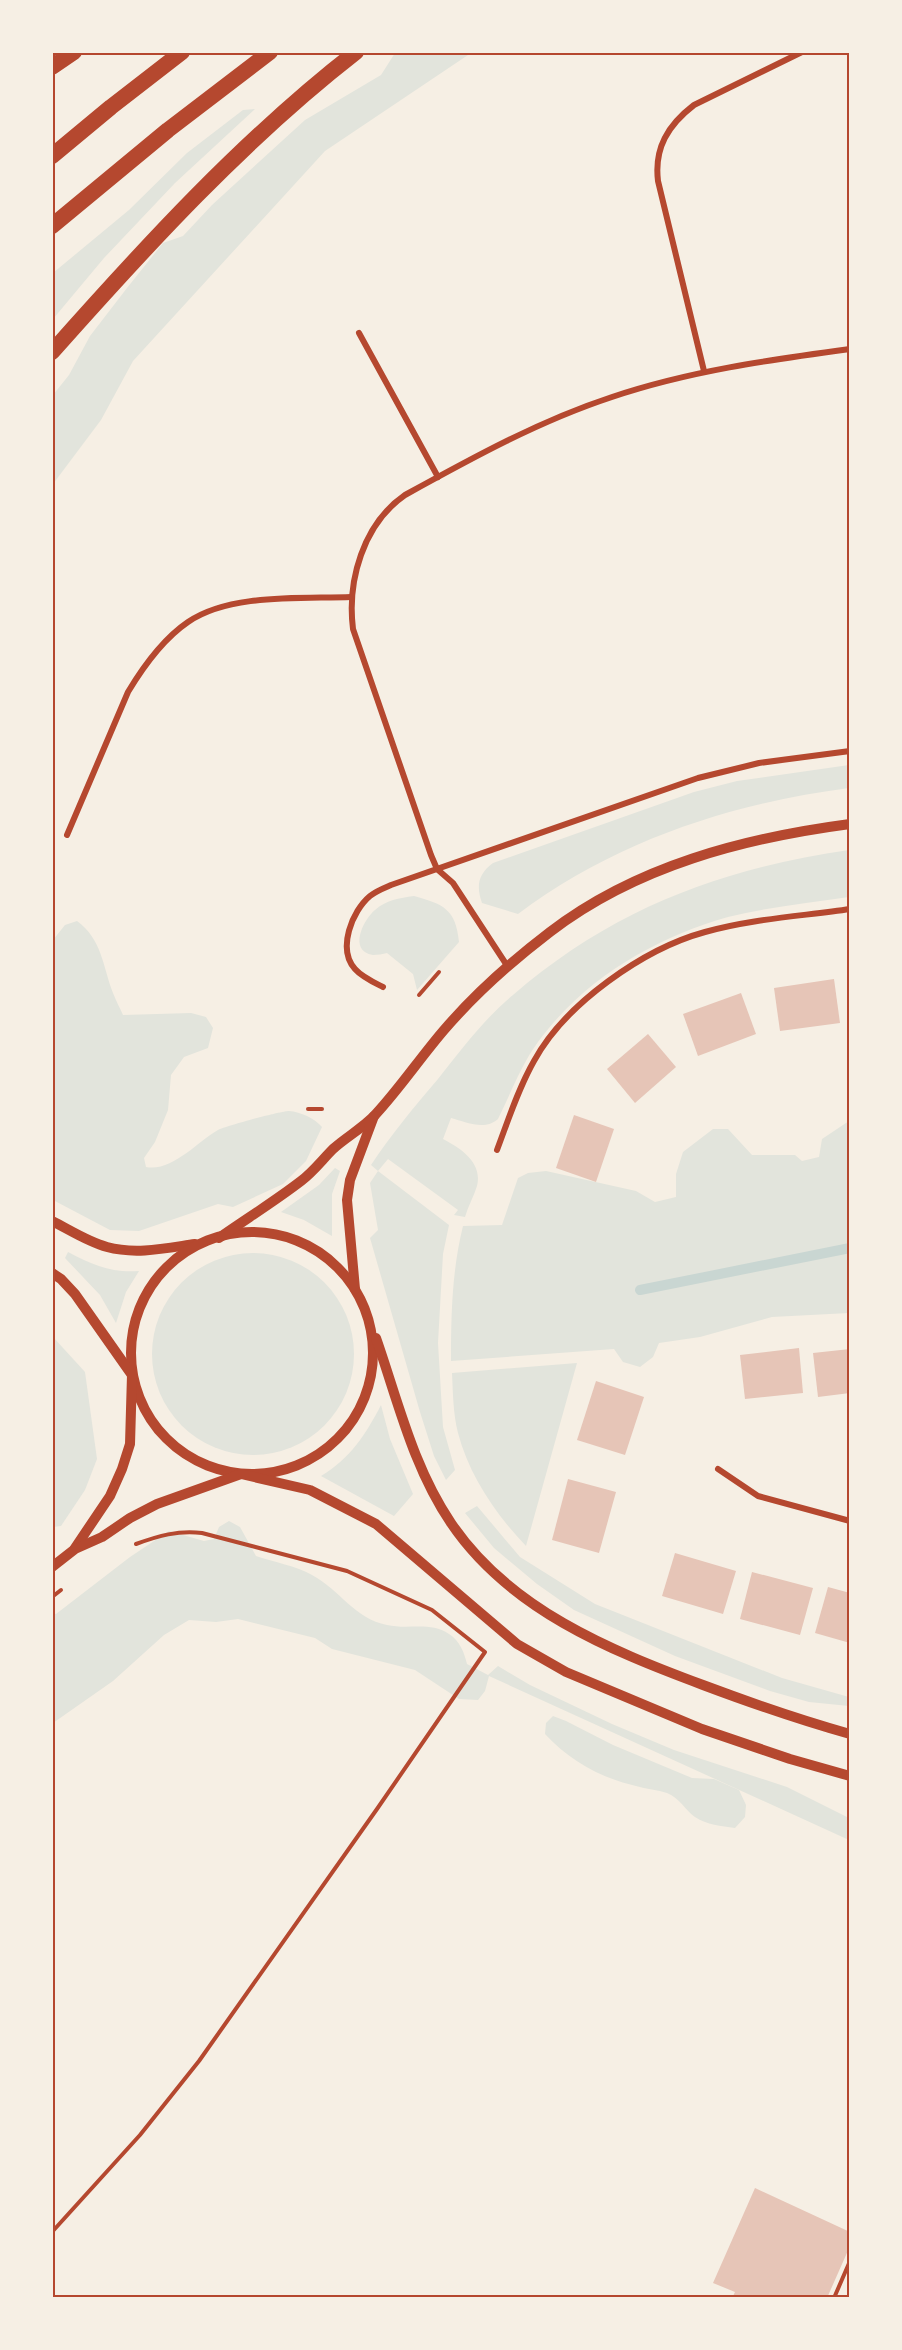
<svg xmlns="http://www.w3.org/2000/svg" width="902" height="2350" font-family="Inter,sans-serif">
	<rect width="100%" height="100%" fill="#f6efe4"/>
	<g fill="#e2e4dc">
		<polygon points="395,53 471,53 325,151 133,361 101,420 53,484 53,395 69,375 90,336 127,288 163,243 183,236 212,205 305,120 381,75"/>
		<polygon points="255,109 175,183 104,258 53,319 53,273 129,210 187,153 243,110"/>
		<path d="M849 765V788C729 804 616 841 518 914L482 903C476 886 478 874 493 863L694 792 737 781Z"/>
		<path d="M849 850V897C810 903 768 907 728 917 654 938 584 979 538 1042 521 1065 511 1093 498 1119 485 1131 466 1122 451 1118L443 1139C460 1148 483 1162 477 1186 474 1196 468 1206 465 1217L454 1215 458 1210 388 1159 378 1171 449 1225 443 1254 438 1343 443 1427 455 1470 446 1480 434 1456 420 1412 370 1238 378 1230 370 1183 378 1171 371 1165C391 1135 414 1107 438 1079 461 1050 484 1019 513 995 613 909 720 869 849 850Z"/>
		<path d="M414 896C443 904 456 909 459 942L417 990 413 974 387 953C383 954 377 955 373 955 348 951 363 920 375 910 386 900 399 898 414 896Z"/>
		<path d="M77 921C102 939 103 967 113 993 116 1001 120 1008 123 1015L191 1013 206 1017 213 1028 208 1048 184 1057 171 1075 168 1110 155 1142 144 1158 146 1167C172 1172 197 1142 218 1130 226 1126 281 1111 289 1111 301 1112 314 1118 322 1127L306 1161 283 1184 233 1207 218 1204 139 1231 110 1230 53 1200V940L65 925Z"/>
		<path d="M849 1121V1313L772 1317 700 1337 659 1343 653 1357 640 1367 623 1362 614 1349 451 1361C451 1315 452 1270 463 1226L502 1225 518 1178 528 1173 546 1171 636 1191 655 1202 676 1197V1174L683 1152 713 1129H728L752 1155H795L802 1161 819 1157 822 1139Z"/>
		<polygon points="335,1168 340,1171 332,1194 332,1236 304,1220 281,1212 319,1185"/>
		<path d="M68 1252C93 1265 111 1273 139 1271L126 1292 116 1323 100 1295 65 1258Z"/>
		<circle cx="253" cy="1354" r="101"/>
		<polygon points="53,1337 85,1372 97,1459 85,1490 61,1526 53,1527"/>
		<path d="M577 1363 526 1546C496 1515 469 1475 458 1433 453 1413 453 1393 452 1373Z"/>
		<path d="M381 1405 390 1439 413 1494 394 1516 321 1476C350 1459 366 1434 381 1405Z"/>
		<polygon points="477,1506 520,1557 595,1604 782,1678 849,1697 849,1706 809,1702 770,1691 675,1656 574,1610 537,1584 494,1548 465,1513"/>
		<path d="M229 1521 240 1527 256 1556C274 1562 296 1566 312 1575 340 1590 355 1619 387 1625 409 1630 430 1621 449 1634 460 1641 464 1652 467 1664L488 1675 498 1666 530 1685 612 1724 674 1750 787 1787 849 1818V1840L489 1676 485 1691 478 1700 459 1699 415 1670 332 1649 315 1638 238 1619 216 1622 189 1620 164 1635 113 1681 53 1723V1613L56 1614 130 1557 169 1531 204 1541 214 1539 219 1527Z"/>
		<path d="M553 1716 566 1721 613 1745 692 1778 714 1779 739 1790 746 1805 745 1817 735 1828C721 1826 707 1825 695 1817 685 1810 680 1798 667 1793 658 1790 646 1789 636 1786 601 1778 570 1761 545 1734L546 1723Z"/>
	</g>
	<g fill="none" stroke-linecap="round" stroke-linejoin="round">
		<polyline stroke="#c9d6d2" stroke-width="10" points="640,1290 850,1248"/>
	</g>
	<g fill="#e6c5b7">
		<polygon points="834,979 840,1023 780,1031 774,988"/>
		<polygon points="741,993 756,1034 698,1056 683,1014"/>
		<polygon points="648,1034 676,1067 635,1103 607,1069"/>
		<polygon points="574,1115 614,1129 596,1182 556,1168"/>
		<polygon points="799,1348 803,1393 745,1399 740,1355"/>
		<polygon points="850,1349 850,1393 818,1397 813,1353"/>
		<polygon points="596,1381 644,1397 625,1455 577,1440"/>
		<polygon points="568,1479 616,1492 599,1553 552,1540"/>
		<polygon points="675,1553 736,1571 723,1614 662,1596"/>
		<polygon points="752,1572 813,1588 800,1635 740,1619"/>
		<polygon points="828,1587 850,1593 850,1643 815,1633"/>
		<polygon points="755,2188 850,2232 850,2246 827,2298 732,2298 735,2292 713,2283"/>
	</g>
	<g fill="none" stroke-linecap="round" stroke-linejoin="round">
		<g stroke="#b5482f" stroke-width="4">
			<polyline points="419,995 439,972"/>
			<polyline points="308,1109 322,1109"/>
			<polyline points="52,1597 61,1590"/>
			<path d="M52 2232 140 2135 199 2061 377 1809 485 1652 432 1610 347 1571 202 1533C178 1530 158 1536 136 1544"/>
			<polyline points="834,2298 850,2261"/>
		</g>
		<g stroke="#b5482f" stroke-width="6">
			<polyline points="359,333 438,477"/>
			<path d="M704 371 658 181C654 148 668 125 694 105L802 52"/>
			<path d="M67 835 128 692C143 667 163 639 188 622 230 593 302 599 351 597"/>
			<path d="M508 967 453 883 437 869 431 855 353 629C347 581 363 524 405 495 472 458 539 421 612 397 689 371 769 360 850 349"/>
			<path d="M383 987C373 982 362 977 355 969 337 949 352 911 370 896 376 891 384 888 391 885L698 778 759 763 850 751"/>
			<path d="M497 1150C508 1121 518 1089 534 1061 565 1004 643 949 705 932 750 919 803 916 850 909"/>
			<polyline points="718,1469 758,1496 850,1521"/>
		</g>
		<g stroke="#b5482f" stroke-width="10">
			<path d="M52 1221C70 1230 88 1242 107 1247 136 1255 167 1248 195 1244"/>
			<circle cx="252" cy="1353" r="121"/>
			<path d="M219 1238C246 1219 275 1201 301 1181 313 1172 322 1160 333 1149 346 1137 363 1128 375 1115 400 1088 420 1058 444 1030 475 994 512 961 550 932 636 866 744 838 850 824"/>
			<polyline points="52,1273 61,1279 75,1294 132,1375 130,1444 122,1469 110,1496 75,1548"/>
			<polyline points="355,1289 347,1200 350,1180 374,1116"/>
			<path d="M376 1338C398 1401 413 1467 451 1523 509 1609 609 1650 703 1685 751 1703 800 1720 850 1734"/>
			<polyline points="52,1567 75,1549 102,1537 130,1518 157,1504 241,1474 310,1490 376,1524 517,1644 566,1672 702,1729 790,1759 850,1776"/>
		</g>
		<g stroke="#b5482f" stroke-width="16">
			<polyline points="52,67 74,52"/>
			<polyline points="52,156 111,107 182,52"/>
			<polyline points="52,226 168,130 270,52"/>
			<path d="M52 352C146 246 244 139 356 52"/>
		</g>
	</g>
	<rect width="902" height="2350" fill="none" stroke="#f6efe4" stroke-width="108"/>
	<rect x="54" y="54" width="794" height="2242" fill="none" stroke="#b5482f" stroke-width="2"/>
</svg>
